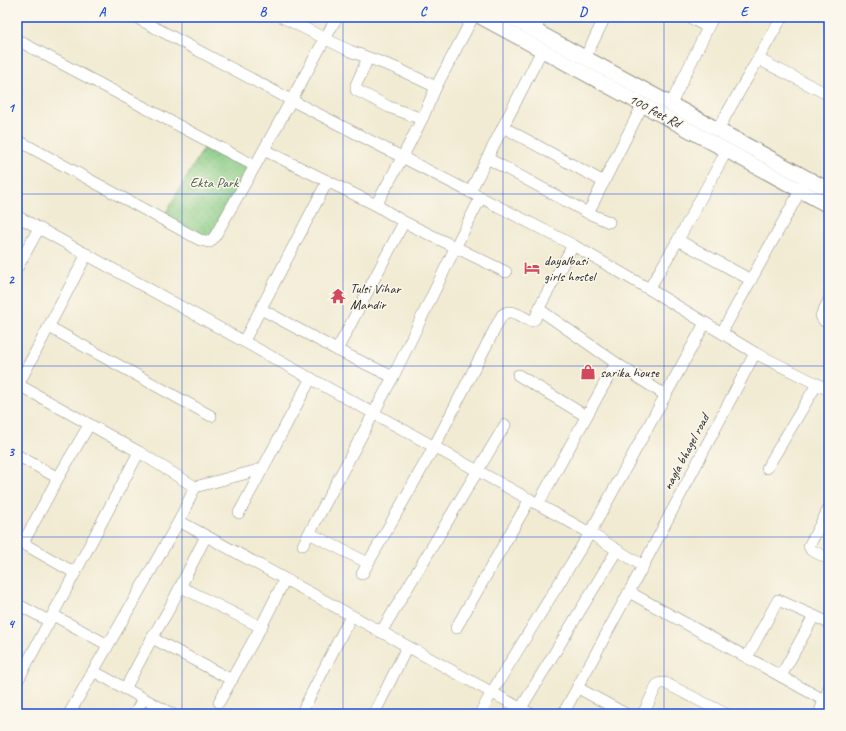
<svg xmlns="http://www.w3.org/2000/svg" width="846" height="731" font-family="Caveat,sans-serif">
	<defs>
		<pattern id="park-dots" width="8" height="8" patternUnits="userSpaceOnUse"><rect width="8" height="8" fill="#88cb84"/><path d="M2 2h.1M6 6h.1" fill="none" stroke="#76ae72" stroke-width="1.8" stroke-linecap="round"/></pattern>
	</defs>
	<rect width="100%" height="100%" fill="#fbf7ec"/>
	<filter id="ink" filterUnits="userSpaceOnUse"><feTurbulence type="fractalNoise" baseFrequency=".025" numOctaves="2"/><feDisplacementMap in="SourceGraphic" scale="8" xChannelSelector="R" yChannelSelector="G"/><feConvolveMatrix kernelMatrix="1 2 1 2 8 2 1 2 1" color-interpolation-filters="sRGB"/></filter>
	<filter id="wash" filterUnits="userSpaceOnUse"><feTurbulence type="fractalNoise" baseFrequency=".012" numOctaves="4" result="noise"/><feDisplacementMap in="SourceGraphic" scale="16" xChannelSelector="R" yChannelSelector="G"/><feGaussianBlur stdDeviation="0.9" result="paint"/><feColorMatrix in="noise" values="0 0 0 0 0 0 0 0 0 0 0 0 0 0 0 0 0 1.4 0 .05"/><feComposite in="paint" operator="in"/></filter>
	<g filter="url(#wash)">
		<rect width="100%" height="100%" fill="#f1ebd3"/>
		<polygon fill="url(#park-dots)" stroke="#5a7b58" points="208,141 255,166 210,242 162,219"/>
	</g>
	<g filter="url(#ink)">
		<g fill="none" stroke-linecap="round" stroke-linejoin="round">
			<defs>
				<g id="minor">
					<polyline points="135,17 291,100 573,245 649,289 755,353 829,390"/>
					<polyline points="282,17 350,51 396,68 436,87"/>
					<polyline points="689,17 707,27"/>
					<polyline points="535,31 541,17"/>
					<polyline points="17,40 255,166"/>
					<polyline points="368,58 356,85 356,90 389,107 422,119"/>
					<polyline points="585,58 605,17"/>
					<polyline points="758,59 829,95"/>
					<polyline points="671,104 713,17"/>
					<polyline points="503,127 604,182"/>
					<polyline points="718,129 782,17"/>
					<polyline points="17,140 200,240 210,242 215,236 255,166 337,17"/>
					<polyline points="264,150 376,205 404,222 506,272"/>
					<polyline points="487,158 588,213 609,222"/>
					<polyline points="470,192 542,50"/>
					<polyline points="376,205 402,158 422,119 436,87 473,17"/>
					<polyline points="588,213 643,104"/>
					<polyline points="17,216 590,533 643,566"/>
					<polyline points="678,240 727,150"/>
					<polyline points="573,245 540,306 540,310 616,363 665,395"/>
					<polyline points="17,268 39,228"/>
					<polyline points="649,289 678,240 751,280"/>
					<polyline points="829,300 821,316 824,321 829,323"/>
					<polyline points="261,309 337,350 393,377"/>
					<polyline points="49,327 211,416"/>
					<polyline points="722,332 804,184"/>
					<polyline points="244,341 327,182"/>
					<polyline points="337,350 404,222"/>
					<polyline points="518,375 586,416"/>
					<polyline points="17,384 139,452 195,487"/>
					<polyline points="18,385 87,254"/>
					<polyline points="17,455 58,478"/>
					<polyline points="767,468 817,384"/>
					<polyline points="195,487 262,469"/>
					<polyline points="538,504 616,363"/>
					<polyline points="829,508 809,546 811,550 829,559"/>
					<polyline points="239,513 311,378"/>
					<polyline points="179,521 531,714"/>
					<polyline points="309,533 368,563"/>
					<polyline points="17,540 75,573"/>
					<polyline points="23,543 58,478 89,425"/>
					<polyline points="303,545 393,377 456,246 481,197"/>
					<path d="M362 574 434 447 502 315C512 307 521 317 531 321L535 319 539 309"/>
					<polyline points="181,587 261,627"/>
					<polyline points="629,592 829,703"/>
					<polyline points="17,604 49,621"/>
					<polyline points="53,615 108,645"/>
					<polyline points="456,628 530,499"/>
					<polyline points="381,632 505,425"/>
					<polyline points="152,638 232,680"/>
					<polyline points="747,657 778,600 814,616"/>
					<polyline points="93,671 172,714"/>
					<polyline points="781,676 814,616 829,623"/>
					<polyline points="17,682 139,452"/>
					<polyline points="578,688 626,714"/>
					<polyline points="125,689 152,638 168,611 206,536"/>
					<polyline points="219,702 261,627 285,579"/>
					<polyline points="521,708 617,550"/>
					<polyline points="69,714 179,521 195,487"/>
					<polyline points="135,714 143,698"/>
					<polyline points="301,714 351,616"/>
					<polyline points="374,714 407,647"/>
					<polyline points="480,714 492,692 590,533 705,323"/>
					<polyline points="563,714 643,566 755,353"/>
					<polyline points="643,714 657,685 661,683 665,683 726,714"/>
					<polyline points="819,714 829,688"/>
				</g>
				<g id="major">
					<polyline points="481,17 829,206"/>
					<polyline points="510,17 829,190"/>
				</g>
			</defs>
			<use href="#minor" stroke="#8e8b7f" stroke-width="12"/>
			<use href="#major" stroke="#8e8b7f" stroke-width="16"/>
			<use href="#minor" stroke="#fff" stroke-width="11"/>
			<use href="#major" stroke="#fff" stroke-width="14"/>
		</g>
	</g>
	<path fill="none" stroke="#1d4ed8" stroke-width="1" stroke-opacity="0.55" d="M182 17V714M343 17V714M503 17V714M664 17V714M17 194H829M17 366H829M17 537H829"/>
	<defs>
		<symbol id="hotel-bare" viewBox="-9 -9 18 18"><path d="M-6-4.5h1.5V1H6V5H4.5V3h-9V5H-6ZM-4 0a1.8 1.8 0 1 1 3.6 0ZM.5 0V-2.5h3Q6-2.5 6 0Z" fill="#d1495b" stroke="#fbf7ec" stroke-width="2.5" paint-order="stroke"/></symbol>
		<symbol id="temple-bare" viewBox="-9 -9 18 18"><path d="M0-6L5-2H3V0L6.5 2.5H4V6H1.5V3h-3V6H-4V2.5H-6.5L-3 0V-2H-5Z" fill="#d1495b" stroke="#fbf7ec" stroke-width="2.5" paint-order="stroke"/></symbol>
		<symbol id="shop-bare" viewBox="-9 -9 18 18"><path d="M-5-2.5h2.3a2.7 3.5 0 0 1 5.4 0H5L5.5 6h-11ZM-1.5-2.5h3a1.5 2.3 0 0 0-3 0Z" fill="#d1495b" stroke="#fbf7ec" stroke-width="2.5" paint-order="stroke"/></symbol>
	</defs>
	<g fill-rule="evenodd">
		<use href="#hotel-bare" x="521" y="257" width="22" height="22"/>
		<use href="#temple-bare" x="327" y="285" width="22" height="22"/>
		<use href="#shop-bare" x="577" y="361" width="22" height="22"/>
	</g>
	<g text-anchor="middle" dominant-baseline="central" stroke-width="3" stroke-linejoin="round" paint-order="stroke">
		<g font-size="14" fill="#2b2b2b" stroke="#fbf7ec">
			<text transform="translate(655 111) rotate(28)">100 feet Rd</text>
			<text transform="translate(686 452) rotate(-62)">nagla bhagel road</text>
		</g>
		<g font-size="14" fill="#475b46" stroke="#fbf7ec">
			<text x="214" y="182">Ekta Park</text>
		</g>
		<g font-size="14" fill="#2b2b2b" stroke="#fbf7ec" text-anchor="start">
			<text x="544" y="260">dayalbasi<tspan x="544" dy="16">girls hostel</tspan></text>
			<text x="350" y="288">Tulsi Vihar<tspan x="350" dy="16">Mandir</tspan></text>
			<text x="600" y="372">sarika house</text>
		</g>
	</g>
	<rect width="846" height="731" fill="none" stroke="#fbf7ec" stroke-width="44"/>
	<rect x="22" y="22" width="802" height="687" fill="none" stroke="#1d4ed8" stroke-width="1.5"/>
	<g font-size="13" text-anchor="middle" font-weight="bold" fill="#1d4ed8">
		<text x="102" y="16">A</text>
		<text x="263" y="16">B</text>
		<text x="423" y="16">C</text>
		<text x="583" y="16">D</text>
		<text x="744" y="16">E</text>
		<text x="11" y="112">1</text>
		<text x="11" y="284">2</text>
		<text x="11" y="456">3</text>
		<text x="11" y="628">4</text>
	</g>
</svg>
